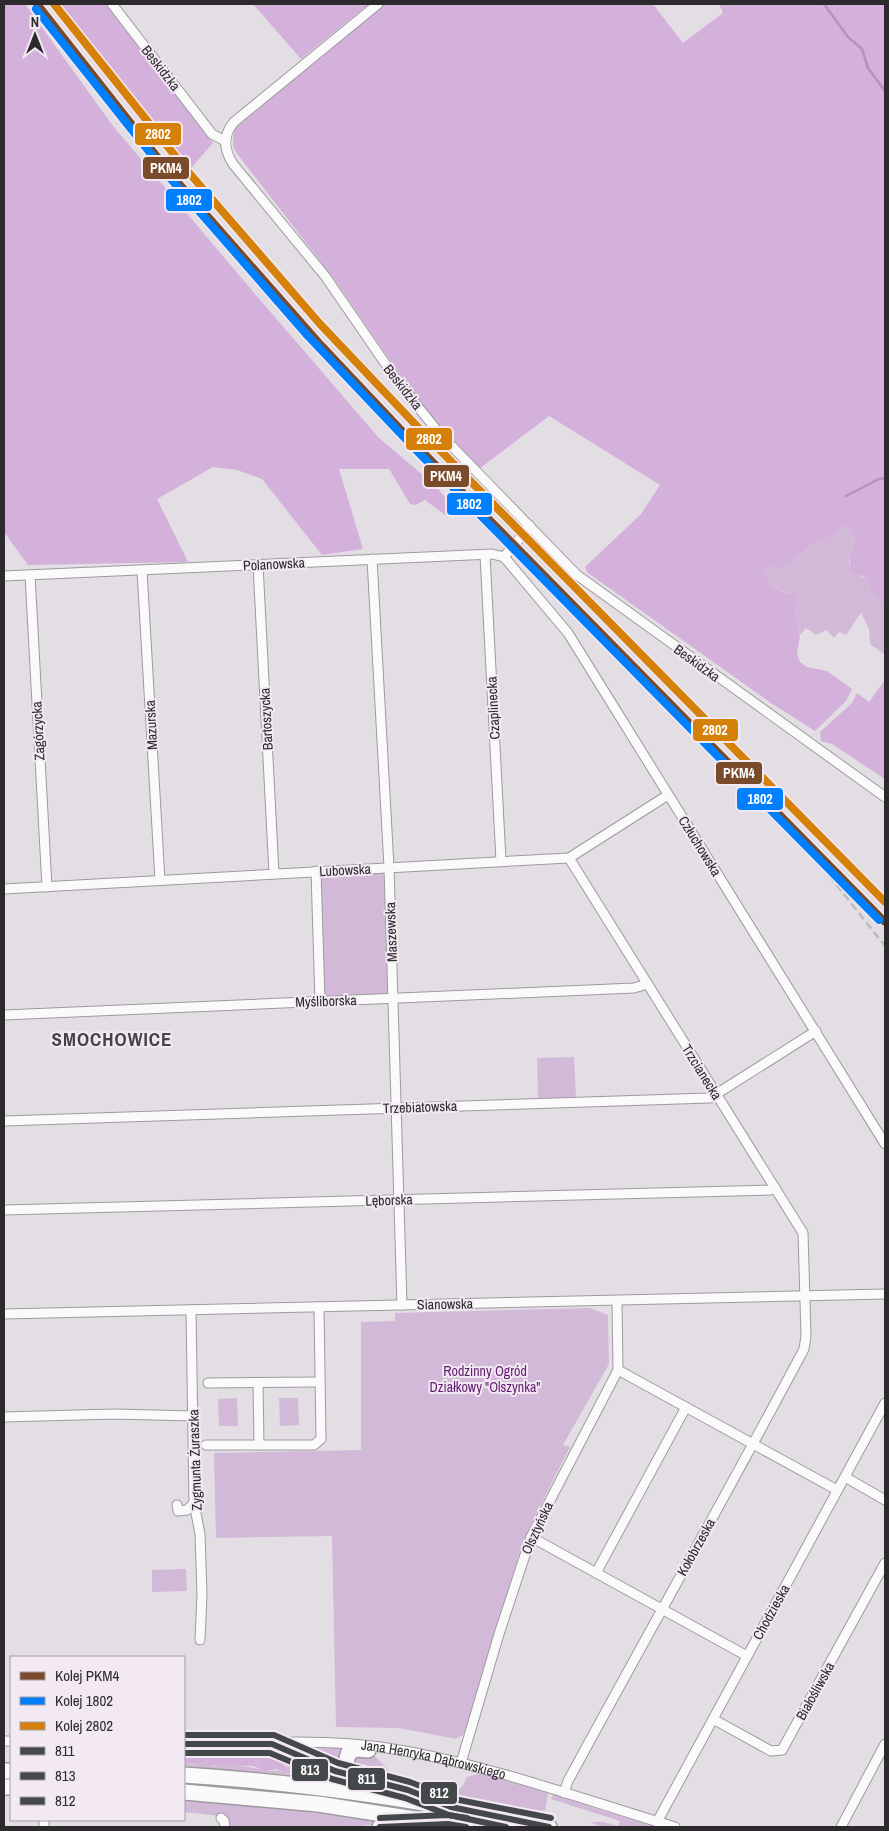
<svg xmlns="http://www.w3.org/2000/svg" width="889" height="1831" font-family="'Archivo Narrow',sans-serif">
	<rect width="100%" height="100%" fill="#e3dee4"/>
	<g fill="#d3b9d8" fill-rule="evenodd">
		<polygon points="841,527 847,528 855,540 850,550 849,564 861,577 868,578 870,590 885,608 885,655 870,644 869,629 861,613 846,635 839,632 834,638 826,630 816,635 806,628 800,635 795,614 797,601 788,593 771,587 765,570 767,564 799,556 810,547 833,536"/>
		<polygon points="382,870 386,873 390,994 327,996 323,990 320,877"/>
		<polygon points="574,1057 576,1097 538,1099 537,1058"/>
		<polygon points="590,1308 608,1315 609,1364 563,1445 570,1447 532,1522 520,1552 464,1734 456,1739 399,1728 336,1727 332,1536 216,1538 214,1453 361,1450 361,1322 395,1321 395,1313"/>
		<polygon points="237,1398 238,1426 219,1426 218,1399"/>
		<polygon points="279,1398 298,1398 299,1425 280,1426"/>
		<polygon points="186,1569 187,1591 152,1592 152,1570"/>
		<path d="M184 1748 262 1750 345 1777V1779L184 1766V1762L196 1765 203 1759 197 1750H184ZM217 1750 240 1754 243 1752 248 1753 257 1764 261 1763 262 1755 288 1767 283 1772C276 1769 271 1772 264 1770 251 1767 227 1763 214 1766L209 1753 215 1756Z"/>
		<polygon points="340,1748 343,1751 342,1767 285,1749"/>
		<polygon points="373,1754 390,1772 389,1775 457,1790 463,1786 467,1777 481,1773 544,1791 548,1794 545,1811 525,1809 418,1789 354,1771 351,1756"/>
		<polygon points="184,1780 321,1793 526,1827 490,1827 454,1820 184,1787"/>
		<polygon points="553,1794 594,1808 660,1827 602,1827 590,1822 604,1822 618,1826 620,1821 551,1799"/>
		<polygon points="184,1801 285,1809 389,1823 352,1827 227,1827 220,1816 184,1812"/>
	</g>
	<g fill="#d4b1db">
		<polygon points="4,4 25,4 113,126 255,294 379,438 437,487 453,507 445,515 425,500 416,505 410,504 389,469 339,469 363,549 322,555 262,479 237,470 213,467 157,499 188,562 28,565 4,532"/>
		<polygon points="51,4 107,4 213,143 185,175"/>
		<polygon points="253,4 369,4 301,59"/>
		<polygon points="383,4 653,4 683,43 723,13 719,4 885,4 885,608 870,590 868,579 851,571 849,554 855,540 847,528 841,527 833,536 810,547 788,564 779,568 767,565 765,570 771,587 794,596 797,601 795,614 800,635 797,654 800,662 807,667 827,671 852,689 846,701 815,731 771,703 588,573 585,567 641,514 660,485 549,416 479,469 426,412 334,279 235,151 233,145 234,127"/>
		<polygon points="885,680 885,779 832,744 821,741 820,732 852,703 857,693 869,702"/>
		<polygon points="184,1750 200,1751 203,1756 203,1762 198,1765 184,1762"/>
		<polygon points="218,1750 235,1751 240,1754 243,1752 248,1753 257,1764 261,1762 261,1755 275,1759 289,1769 285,1772 276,1769 265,1771 253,1766 209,1765 206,1760 206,1754 209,1753 214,1756 215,1751"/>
	</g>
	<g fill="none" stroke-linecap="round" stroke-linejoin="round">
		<g stroke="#ba90c2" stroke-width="2.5">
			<polyline points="824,4 848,37 862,49 868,68 885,91"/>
			<polyline points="846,496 879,479 885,478"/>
		</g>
		<defs>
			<g id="street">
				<polyline points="112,4 212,134 225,141"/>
				<path d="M378 4 234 122C222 136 224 150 233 164L325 276 398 382 439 433 577 575 885 797"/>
				<polyline points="485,555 501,861"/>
				<polyline points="504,557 568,633 885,1144"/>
				<polyline points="504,557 530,526"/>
				<polyline points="372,559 389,867 402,1305"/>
				<polyline points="258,565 274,874"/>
				<polyline points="142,571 160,880"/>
				<polyline points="30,575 47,887"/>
				<polyline points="4,576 492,554 504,557"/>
				<polyline points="316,871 320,1001"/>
				<polyline points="4,889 569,858 668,795"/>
				<polyline points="4,1015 634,988 647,984"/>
				<polyline points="4,1121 710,1098 816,1031"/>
				<polyline points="4,1210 770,1190 775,1188"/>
				<polyline points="191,1310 194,1503 200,1534 202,1594 200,1640"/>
				<polyline points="4,1314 885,1294"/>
				<polyline points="618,1370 837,1490"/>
				<polyline points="208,1383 320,1382"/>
				<polyline points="258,1383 259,1445"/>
				<polyline points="4,1417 114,1414 194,1416"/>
				<polyline points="206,1445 314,1445 321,1439 319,1307"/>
				<polyline points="845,1477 885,1500"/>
				<polyline points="177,1505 178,1511 187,1510 194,1503"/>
				<polyline points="531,1537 747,1656"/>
				<polyline points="596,1573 686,1407"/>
				<polyline points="713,1719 771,1751 782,1750 885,1563"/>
				<polyline points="4,1741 11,1741"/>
				<path id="s1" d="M184 1744C248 1744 318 1738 381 1747 482 1762 578 1798 675 1827"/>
				<polyline points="461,1763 499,1634 531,1537 618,1370 617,1301"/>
				<path d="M564 1793 568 1781C646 1637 727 1494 804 1349L806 1336 803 1233 569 858"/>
				<polyline points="221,1818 224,1821 225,1827"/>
				<polyline points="657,1822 885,1403"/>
				<polyline points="44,1827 44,1820"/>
				<polyline points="841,1827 885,1744"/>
			</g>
			<g id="primary">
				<polyline points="272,1744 335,1771 408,1790 424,1796"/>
				<polyline points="4,1771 11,1771"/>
				<path d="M184 1775C307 1783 429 1801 549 1827"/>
				<polyline points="352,1775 346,1762 349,1752 357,1749 368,1750"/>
				<polyline points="4,1787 11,1787"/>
				<polyline points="184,1792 318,1804 466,1827"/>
				<polyline points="380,1827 419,1825"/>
			</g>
		</defs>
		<use href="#street" stroke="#9d9a9e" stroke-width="11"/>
		<use href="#primary" stroke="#9d9a9e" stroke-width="18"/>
		<use href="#street" stroke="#fbfafb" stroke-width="9"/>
		<use href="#primary" stroke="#fbfafb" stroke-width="15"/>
		<polyline stroke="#bdbcbd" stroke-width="2.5" stroke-dasharray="8 4" stroke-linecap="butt" points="767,802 798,836 885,946"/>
		<defs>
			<g id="bus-1">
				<polyline points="184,1744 272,1744 335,1771 408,1790 451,1807 549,1827"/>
				<polyline points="380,1827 448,1824 466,1827"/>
			</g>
			<polyline id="bus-2" points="184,1753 270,1753 332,1779 405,1798 449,1815 506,1827"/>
			<g id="bus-3">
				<polyline points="184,1735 274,1735 338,1763 410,1782 454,1799 551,1818"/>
				<polyline points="380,1818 448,1815 467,1818"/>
			</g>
		</defs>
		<use href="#bus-1" stroke="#f2e9f3" stroke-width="10"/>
		<use href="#bus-2" stroke="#f2e9f3" stroke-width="10"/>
		<use href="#bus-3" stroke="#f2e9f3" stroke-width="10"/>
		<use href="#bus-1" stroke="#45484a" stroke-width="6"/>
		<use href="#bus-2" stroke="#45484a" stroke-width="6"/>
		<use href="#bus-3" stroke="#45484a" stroke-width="6"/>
		<defs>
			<polyline id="rail-1" points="37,4 173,177 318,342 403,432 885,922"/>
			<polyline id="rail-2" points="36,9 170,178 308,336 418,452 879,920"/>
			<polyline id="rail-3" points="54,4 184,167 320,324 430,440 885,902"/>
		</defs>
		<use href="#rail-1" stroke="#f2e9f3" stroke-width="11"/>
		<use href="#rail-2" stroke="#f2e9f3" stroke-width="11"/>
		<use href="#rail-3" stroke="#f2e9f3" stroke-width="11"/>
		<use href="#rail-1" stroke="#7a4b2a" stroke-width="8"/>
		<use href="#rail-2" stroke="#0080ff" stroke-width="8"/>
		<use href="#rail-3" stroke="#d58009" stroke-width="8"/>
	</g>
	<g text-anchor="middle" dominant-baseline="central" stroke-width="4" stroke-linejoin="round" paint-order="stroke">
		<g font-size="14" fill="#2d2a2e" stroke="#f2e9f3">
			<text transform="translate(161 68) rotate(52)">Beskidzka</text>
			<text transform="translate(403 387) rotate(52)">Beskidzka</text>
			<text transform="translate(274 564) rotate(-3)">Polanowska</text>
			<text transform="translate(697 663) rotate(36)">Beskidzka</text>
			<text transform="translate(493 708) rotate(-93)">Czaplinecka</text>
			<text transform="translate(266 719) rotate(-93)">Bartoszycka</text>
			<text transform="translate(151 725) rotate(-93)">Mazurska</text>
			<text transform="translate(38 731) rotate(-93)">Zagórzycka</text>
			<text transform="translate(700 846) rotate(58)">Człuchowska</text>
			<text transform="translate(345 870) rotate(-3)">Lubowska</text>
			<text transform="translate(391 932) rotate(-92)">Maszewska</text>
			<text transform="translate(326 1001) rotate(-2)">Myśliborska</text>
			<text transform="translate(702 1072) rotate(58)">Trzcianecka</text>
			<text transform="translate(420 1107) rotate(-2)">Trzebiatowska</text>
			<text transform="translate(389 1200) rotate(-2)">Lęborska</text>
			<text transform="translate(445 1304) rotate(-1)">Sianowska</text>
			<text transform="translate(195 1460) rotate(-92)">Zygmunta Żuraszka</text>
			<text transform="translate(537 1528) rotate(-65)">Olsztyńska</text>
			<text transform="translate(696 1547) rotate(-61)">Kołobrzeska</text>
			<text transform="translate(771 1612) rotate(-61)">Chodzieska</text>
			<text transform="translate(815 1691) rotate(-61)">Białośliwska</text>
			<text stroke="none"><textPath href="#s1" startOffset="251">Jana Henryka Dąbrowskiego</textPath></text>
		</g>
		<g font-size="14" fill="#631b70" stroke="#f2e9f3">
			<text x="485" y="1371">Rodzinny Ogród<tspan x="485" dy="16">Działkowy "Olszynka"</tspan></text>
		</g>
		<g font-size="19" font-weight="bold" letter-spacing="1" fill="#474149" stroke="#f2e9f3">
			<text x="112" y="1039">SMOCHOWICE</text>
		</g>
	</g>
	<g stroke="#f2e9f3" stroke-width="2">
		<rect x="134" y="122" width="48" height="24" rx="5" fill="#d58009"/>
		<rect x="142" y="156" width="48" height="24" rx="5" fill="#7a4b2a"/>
		<rect x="165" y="188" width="48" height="24" rx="5" fill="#0080ff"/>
		<rect x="405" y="427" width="48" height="24" rx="5" fill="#d58009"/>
		<rect x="423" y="464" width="47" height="24" rx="5" fill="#7a4b2a"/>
		<rect x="446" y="492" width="47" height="24" rx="5" fill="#0080ff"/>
		<rect x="692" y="718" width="47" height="24" rx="5" fill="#d58009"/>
		<rect x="715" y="761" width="48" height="24" rx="5" fill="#7a4b2a"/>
		<rect x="736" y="787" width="48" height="24" rx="5" fill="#0080ff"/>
		<rect x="291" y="1758" width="38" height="24" rx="5" fill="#45484a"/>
		<rect x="347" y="1767" width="39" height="24" rx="5" fill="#45484a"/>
		<rect x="420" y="1781" width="38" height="24" rx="5" fill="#45484a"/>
	</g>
	<g font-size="14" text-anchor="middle" font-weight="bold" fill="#fff">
		<text x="158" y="139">2802</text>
		<text x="166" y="173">PKM4</text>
		<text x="189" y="205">1802</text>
		<text x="429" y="444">2802</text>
		<text x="446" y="481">PKM4</text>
		<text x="469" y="509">1802</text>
		<text x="715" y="735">2802</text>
		<text x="739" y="778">PKM4</text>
		<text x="760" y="804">1802</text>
		<text x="310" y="1775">813</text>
		<text x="367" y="1784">811</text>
		<text x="439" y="1798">812</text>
	</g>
	<rect width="889" height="1831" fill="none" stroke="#2d2a2e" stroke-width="10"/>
	<rect x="10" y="1656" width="175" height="165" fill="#f2e9f3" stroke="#a39da4"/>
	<rect x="20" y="1672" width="25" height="8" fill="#7a4b2a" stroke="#a39da4"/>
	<text x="55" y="1681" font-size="15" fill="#2d2a2e">Kolej PKM4</text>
	<rect x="20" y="1697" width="25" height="8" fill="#0080ff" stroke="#a39da4"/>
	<text x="55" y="1706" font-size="15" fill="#2d2a2e">Kolej 1802</text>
	<rect x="20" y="1722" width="25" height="8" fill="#d58009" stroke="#a39da4"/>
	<text x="55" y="1731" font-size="15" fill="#2d2a2e">Kolej 2802</text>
	<rect x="20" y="1747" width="25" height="8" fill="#45484a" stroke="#a39da4"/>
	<text x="55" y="1756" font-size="15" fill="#2d2a2e">811</text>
	<rect x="20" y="1772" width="25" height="8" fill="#45484a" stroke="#a39da4"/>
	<text x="55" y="1781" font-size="15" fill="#2d2a2e">813</text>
	<rect x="20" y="1797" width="25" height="8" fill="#45484a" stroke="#a39da4"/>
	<text x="55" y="1806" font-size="15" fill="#2d2a2e">812</text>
	<g transform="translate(35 35)" stroke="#f2e9f3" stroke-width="4" paint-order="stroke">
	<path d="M0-4L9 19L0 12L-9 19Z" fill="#2d2a2e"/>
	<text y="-8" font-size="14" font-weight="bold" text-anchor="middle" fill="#2d2a2e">N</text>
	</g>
</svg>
